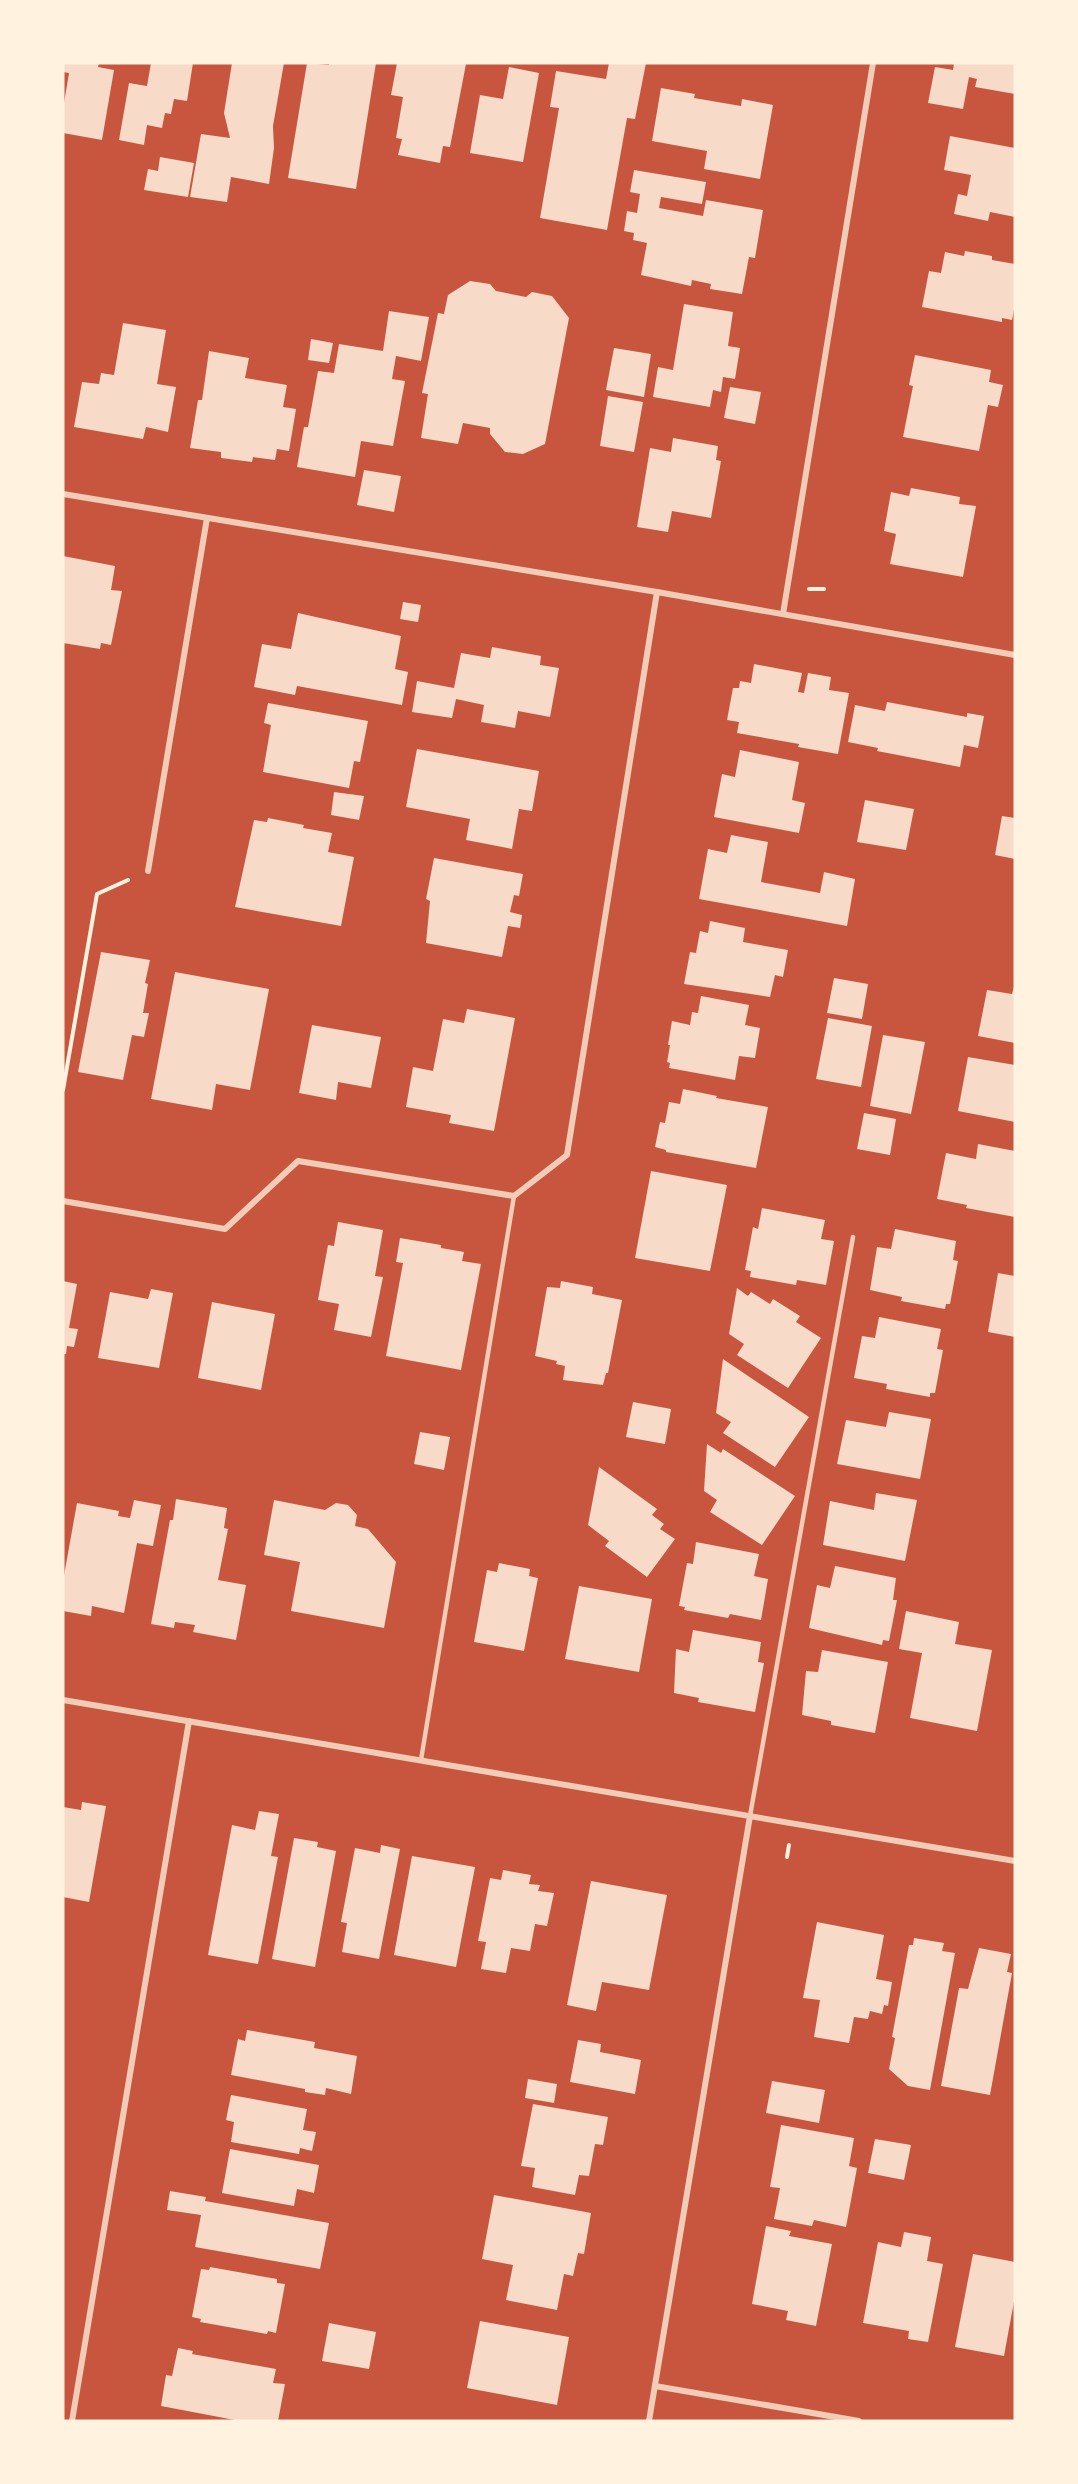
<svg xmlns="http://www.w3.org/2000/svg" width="1078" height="2484" font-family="Roboto,sans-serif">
	<rect width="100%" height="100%" fill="#c8553d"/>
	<g fill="#f7dbc8">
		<polygon points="63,63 99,63 98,67 114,70 102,140 63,133 63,109 69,73 63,72"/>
		<polygon points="151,63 193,63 187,101 174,99 171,114 165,113 162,128 147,125 144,145 119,140 129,83 147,86"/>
		<polygon points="232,63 284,63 273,126 274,148 269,184 231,177 227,202 190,197 201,134 230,138 224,113"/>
		<polygon points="307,63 329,65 329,63 376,63 356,189 288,178"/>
		<polygon points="397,63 466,64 450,147 443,146 440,163 398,155 402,139 396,138 403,97 391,95"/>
		<polygon points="609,63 646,63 635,119 627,118 607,230 540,218 559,108 550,107 556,71 606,79"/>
		<polygon points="954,63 1015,63 1015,94 975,87 977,79 969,77 963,109 928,103 935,67 953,70"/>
		<polygon points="509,67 539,73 523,162 470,153 480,95 503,99"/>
		<polygon points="661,88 695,94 694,98 741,106 742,99 773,105 760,179 704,169 707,151 652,141"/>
		<polygon points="950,136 1015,148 1015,217 990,212 988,221 954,214 958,194 967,196 971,175 944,170"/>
		<polygon points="160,157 194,163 188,197 144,190 148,169 158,171"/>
		<polygon points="634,170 706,182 702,204 661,197 659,208 703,216 706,200 763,210 755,258 749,257 742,294 710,289 711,284 692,280 691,286 641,275 647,243 633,240 634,233 624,231 627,211 637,213 640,194 630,192"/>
		<polygon points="965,251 992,256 992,260 1015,264 1015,304 1012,320 1002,318 1002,322 922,307 929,271 941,273 945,252 964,256"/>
		<polygon points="470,281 490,284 496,291 526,297 532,292 552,296 569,318 545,444 523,454 505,452 490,434 490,428 463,423 458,444 421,438 428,394 422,393 438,313 444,314 448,295"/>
		<polygon points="684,304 733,312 728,346 740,348 735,379 723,377 721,392 713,390 710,407 653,397 658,367 673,370"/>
		<polygon points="389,311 429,317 421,361 396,356 392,379 405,381 393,446 361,441 355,477 297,467 304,427 308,427 318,371 334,373 339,344 383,351"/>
		<polygon points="123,323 166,330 157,384 176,387 168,432 146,427 143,439 74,427 82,382 99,384 101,373 114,375"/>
		<polygon points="311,339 333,343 329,363 308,360"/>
		<polygon points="614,348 651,354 644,397 606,390"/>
		<polygon points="209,351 249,358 245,378 287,385 283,407 296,409 289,451 277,449 275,460 253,457 252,462 221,458 221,452 190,448 198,400 202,400"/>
		<polygon points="915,355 991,370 989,382 1003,385 998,407 988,405 979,451 903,437 913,386 909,385"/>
		<polygon points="730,387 761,392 755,424 724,418"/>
		<polygon points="608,396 643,402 634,452 600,446"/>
		<polygon points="673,438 718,446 716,460 721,461 711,518 672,511 668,532 637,527 650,448 671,452"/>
		<polygon points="364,470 401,476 394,512 357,505"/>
		<polygon points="911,488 960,497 959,504 976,506 963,577 890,564 896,534 884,531 891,492 909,496"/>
		<polygon points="63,556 115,566 111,590 122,591 111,645 101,643 100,649 63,643"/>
		<polygon points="403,602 421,605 418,622 400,619"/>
		<polygon points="298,613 401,636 395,669 408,672 402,705 297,686 295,695 254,687 262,644 291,649"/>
		<polygon points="492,647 541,656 540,665 559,668 550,717 518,711 515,728 481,722 484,705 456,699 452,718 412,712 417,681 454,688 461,653 490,658"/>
		<polygon points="754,664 802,673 798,692 804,693 808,673 831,677 829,690 849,693 838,754 798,747 799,744 737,733 739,722 727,720 733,688 739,688 740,681 751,683"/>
		<polygon points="887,702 967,717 967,713 984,716 978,748 964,745 960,767 877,751 878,748 848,742 855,705 885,711"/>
		<polygon points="268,703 368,721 360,762 354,761 349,788 263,772 271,725 264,723"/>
		<polygon points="417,749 539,771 532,811 519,809 512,849 466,840 470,819 406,807"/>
		<polygon points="740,750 799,762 792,800 805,803 799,833 714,817 722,774 735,777"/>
		<polygon points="334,792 364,796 359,820 331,815"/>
		<polygon points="865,800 914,809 906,850 857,842"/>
		<polygon points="1002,816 1015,818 1015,859 995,855"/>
		<polygon points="268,818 304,825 303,828 332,833 328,852 354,857 341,926 235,907 254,820 267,822"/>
		<polygon points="731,835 768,842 761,882 820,893 824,872 855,879 847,926 699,899 708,849 727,853"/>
		<polygon points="434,858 523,874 519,896 514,895 510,912 522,915 520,928 508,926 502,957 426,943 430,901 426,899"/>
		<polygon points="710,921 745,928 743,942 788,950 783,977 775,975 770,997 684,984 690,952 696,953 700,931 708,933"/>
		<polygon points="101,952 150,960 145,983 148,984 143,1013 149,1013 144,1037 132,1035 123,1080 78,1072"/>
		<polygon points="175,972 269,989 250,1090 216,1084 212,1110 151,1099"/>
		<polygon points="834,978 868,984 862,1019 827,1013"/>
		<polygon points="1014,987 1015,1043 978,1036 987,990 1012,994"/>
		<polygon points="701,996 749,1005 745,1025 760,1028 755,1058 739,1056 735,1080 669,1068 670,1063 667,1062 670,1045 668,1045 672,1021 690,1025 692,1012 698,1013"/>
		<polygon points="467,1009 515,1018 494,1131 449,1123 451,1115 406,1107 413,1067 433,1071 443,1019 464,1023"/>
		<polygon points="828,1018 872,1026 861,1087 816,1079"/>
		<polygon points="312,1025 381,1037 371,1088 338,1082 336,1100 299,1093"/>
		<polygon points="883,1035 925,1042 911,1114 870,1106"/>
		<polygon points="968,1057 1015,1065 1015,1122 958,1111"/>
		<polygon points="683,1089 717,1096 716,1098 768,1107 756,1168 666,1152 666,1150 655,1147 660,1122 665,1123 669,1102 680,1104"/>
		<polygon points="864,1113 896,1119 890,1155 857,1149"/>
		<polygon points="978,1144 1015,1151 1015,1217 966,1208 967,1205 937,1199 946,1153 976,1159"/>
		<polygon points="651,1171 727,1185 710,1271 635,1258"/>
		<polygon points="762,1208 825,1220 821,1239 834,1241 826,1285 797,1280 796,1285 750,1277 751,1271 745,1270 753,1227 758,1229"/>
		<polygon points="338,1222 383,1230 375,1276 383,1277 371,1337 334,1330 339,1304 318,1300 328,1245 334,1246"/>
		<polygon points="895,1229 956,1241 953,1260 958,1261 950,1304 946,1304 945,1309 901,1301 902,1297 870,1290 877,1247 891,1249"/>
		<polygon points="400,1238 441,1245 441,1248 464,1252 462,1261 481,1264 461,1370 386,1356 403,1263 396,1262"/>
		<polygon points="998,1273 1015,1276 1015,1337 988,1332"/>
		<polygon points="63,1281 77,1284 69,1328 78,1329 74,1347 67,1346 66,1354 63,1354"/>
		<polygon points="561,1281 593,1287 592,1294 622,1300 608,1373 606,1373 603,1385 563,1380 565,1366 556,1364 557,1361 535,1356 547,1287 560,1288"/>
		<polygon points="737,1288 748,1296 751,1292 770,1304 773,1299 800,1316 796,1322 821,1338 788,1388 737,1355 744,1344 729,1334"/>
		<polygon points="151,1289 173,1293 159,1368 98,1358 110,1292 148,1299"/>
		<polygon points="212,1302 275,1314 261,1390 198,1378"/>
		<polygon points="879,1317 941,1329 937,1349 943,1350 935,1393 930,1393 930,1397 886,1389 887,1384 854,1378 862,1336 875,1338"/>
		<polygon points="723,1359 809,1417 775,1467 723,1433 731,1422 716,1413"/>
		<polygon points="633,1402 671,1409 665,1444 626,1437"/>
		<polygon points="889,1412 931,1419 920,1479 837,1464 846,1420 886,1427"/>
		<polygon points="420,1432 450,1437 444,1470 414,1464"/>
		<polygon points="707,1444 721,1453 723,1449 795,1496 762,1545 710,1512 717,1500 704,1491"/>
		<polygon points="599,1467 657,1509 652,1515 664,1524 660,1529 675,1539 647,1577 605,1546 609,1541 588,1525"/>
		<polygon points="876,1493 917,1500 905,1561 823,1545 830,1501 874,1510"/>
		<polygon points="176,1499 227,1508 224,1528 228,1529 218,1580 246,1585 236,1640 193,1632 195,1625 175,1622 174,1628 151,1624 170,1520 173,1520"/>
		<polygon points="134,1500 161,1505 153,1546 137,1543 124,1613 92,1606 91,1616 63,1611 63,1581 77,1503 119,1511 118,1516 130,1518"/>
		<polygon points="274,1500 325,1510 336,1503 348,1505 357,1515 355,1526 368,1529 396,1562 384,1628 291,1611 300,1562 264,1555"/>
		<polygon points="696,1542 759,1554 754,1576 768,1579 761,1620 730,1614 728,1618 684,1610 685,1607 679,1606 687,1563 693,1564"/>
		<polygon points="499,1563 530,1569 529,1576 538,1578 524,1651 474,1642 487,1570 497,1572"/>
		<polygon points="835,1566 896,1578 893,1600 897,1600 889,1641 883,1640 882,1645 809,1628 817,1585 830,1588"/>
		<polygon points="579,1586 652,1599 639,1672 565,1659"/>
		<polygon points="906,1611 959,1622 955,1644 992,1650 977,1731 910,1718 922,1653 899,1649"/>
		<polygon points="693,1630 761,1642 758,1662 764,1663 755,1712 698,1702 699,1698 674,1693 676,1649 689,1652"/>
		<polygon points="822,1650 888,1662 875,1733 831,1725 831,1721 802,1715 806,1671 818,1672"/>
		<polygon points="82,1802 106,1806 89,1902 63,1897 63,1807 81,1810"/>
		<polygon points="259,1811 279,1814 271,1856 278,1857 258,1964 208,1955 232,1825 255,1830"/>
		<polygon points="294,1838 318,1842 317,1847 336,1851 315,1967 272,1959"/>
		<polygon points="381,1845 400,1849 379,1959 342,1952 347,1923 341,1922 355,1848 380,1853"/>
		<polygon points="412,1856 475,1867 456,1967 394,1955"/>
		<polygon points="503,1870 531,1875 529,1884 540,1885 538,1891 554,1893 547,1926 535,1924 530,1951 511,1948 506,1973 481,1969 486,1942 478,1941 490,1878 501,1880"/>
		<polygon points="591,1881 667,1895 649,1990 602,1982 596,2011 567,2005"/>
		<polygon points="817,1922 884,1935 876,1979 892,1982 888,2006 884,2005 882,2014 870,2011 868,2019 854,2017 849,2043 814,2037 820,2000 803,1998"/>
		<polygon points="914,1938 944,1943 942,1951 955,1953 930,2090 908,2086 889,2069 895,2038 892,2037 909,1945 913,1945"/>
		<polygon points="979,1948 1011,1954 1007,1972 1012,1973 990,2095 941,2086 959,1988 968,1989"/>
		<polygon points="247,2030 315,2042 314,2048 357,2056 351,2094 326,2088 325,2095 305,2092 305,2089 231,2075 238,2039 245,2041"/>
		<polygon points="578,2040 601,2044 600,2052 641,2060 635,2094 570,2082"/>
		<polygon points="528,2079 557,2084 554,2103 525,2098"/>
		<polygon points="772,2081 825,2090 819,2123 766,2113"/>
		<polygon points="231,2095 307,2109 303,2130 316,2132 312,2151 300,2148 299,2154 231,2142 234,2122 226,2120"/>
		<polygon points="533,2104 608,2117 603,2145 595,2144 589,2176 579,2175 575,2195 532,2187 535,2168 521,2166"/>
		<polygon points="781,2125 854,2138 849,2166 857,2168 846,2227 814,2220 812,2226 774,2219 780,2188 770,2187"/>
		<polygon points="875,2139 911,2145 904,2180 868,2173"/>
		<polygon points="230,2149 319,2165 314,2193 297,2189 294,2206 222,2193"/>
		<polygon points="170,2191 206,2197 205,2201 329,2223 320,2269 195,2247 201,2215 167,2210"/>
		<polygon points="494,2195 591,2213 584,2254 578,2253 573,2276 564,2274 557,2310 506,2300 513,2265 482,2259"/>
		<polygon points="766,2226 791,2231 789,2236 832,2244 816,2326 786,2320 788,2311 752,2304"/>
		<polygon points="904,2232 931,2237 927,2261 943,2264 928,2342 908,2339 909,2331 863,2323 878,2242 901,2247"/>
		<polygon points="973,2254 1015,2262 1015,2296 1004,2356 955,2347"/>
		<polygon points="210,2267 277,2279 277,2283 285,2284 276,2333 268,2331 267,2334 200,2322 201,2319 192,2317 201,2269 209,2270"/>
		<polygon points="480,2321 569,2337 557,2405 467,2388"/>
		<polygon points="329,2323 376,2332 369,2369 322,2361"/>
		<polygon points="178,2348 193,2351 192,2354 276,2369 273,2383 285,2384 278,2421 240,2421 161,2406 166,2375 172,2376"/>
	</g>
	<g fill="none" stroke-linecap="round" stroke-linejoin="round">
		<g stroke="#fff3e0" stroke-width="4">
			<polyline points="809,589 824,589"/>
			<polyline points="63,1090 97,894 128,880"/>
			<polyline points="787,1857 789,1845"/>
		</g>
		<g stroke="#f1ccb7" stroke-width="4.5">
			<polyline points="421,1760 514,1196"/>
			<polyline points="750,1816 853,1237"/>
		</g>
		<g stroke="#f1ccb7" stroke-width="6">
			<polyline points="63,494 657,592 1015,655"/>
			<polyline points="783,614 873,63"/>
			<polyline points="148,871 207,518"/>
			<polyline points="63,1201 225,1229 298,1161 514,1196 567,1155 657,592"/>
			<polyline points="63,1700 1015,1861"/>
			<polyline points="655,2386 859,2421"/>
			<polyline points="72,2421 189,1721"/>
			<polyline points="649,2421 750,1816"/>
		</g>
	</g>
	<rect width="1078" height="2484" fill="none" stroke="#fff3e0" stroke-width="129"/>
</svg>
